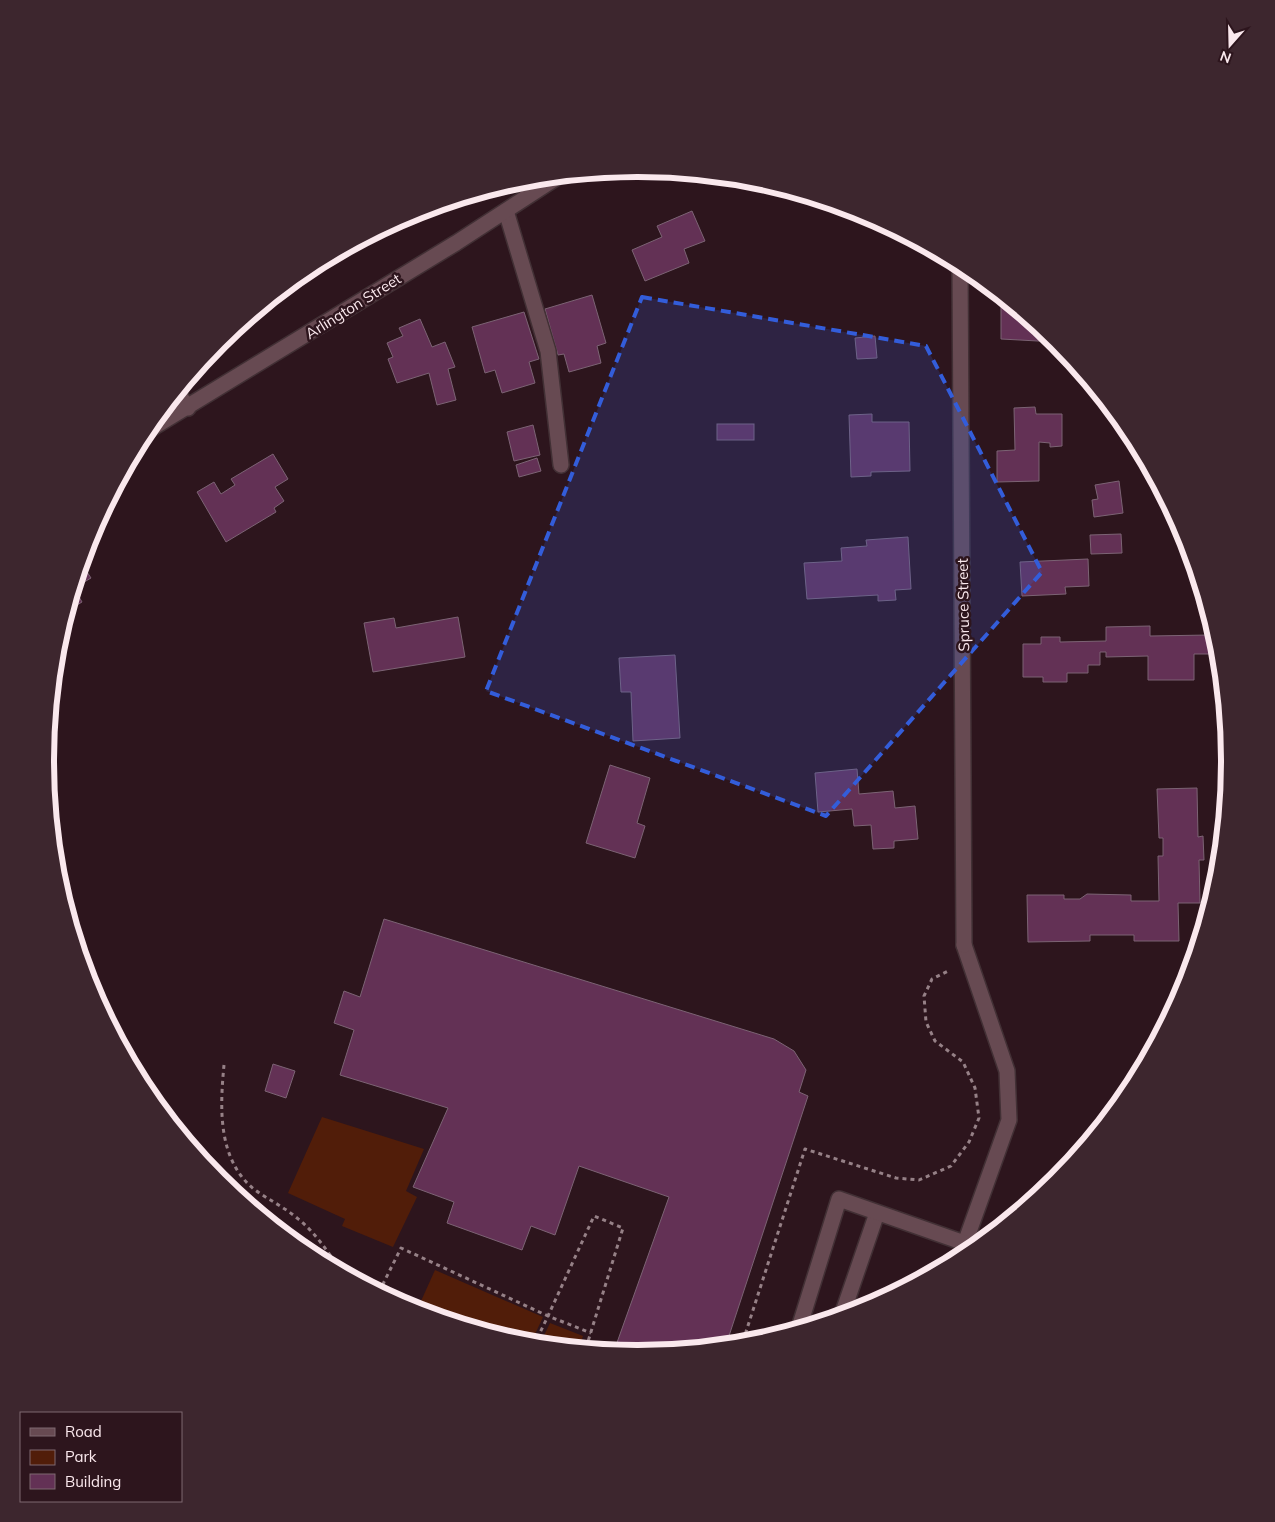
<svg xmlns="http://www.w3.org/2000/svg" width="1275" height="1522" font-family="Mulish,sans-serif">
	<rect width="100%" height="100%" fill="#2d151d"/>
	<g fill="#511d09">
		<polygon points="322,1117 424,1149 406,1191 417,1197 393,1247 342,1226 345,1219 288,1193"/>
		<polygon points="435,1270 543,1317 531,1343 417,1310"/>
		<polygon points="550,1323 583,1336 579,1348 540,1344"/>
	</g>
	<g fill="#633155" stroke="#7c6374">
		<polygon points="692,211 705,241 684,249 689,263 645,281 632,250 662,237 657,226"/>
		<polygon points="592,295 606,343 597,346 601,363 569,372 564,354 558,355 545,309"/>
		<polygon points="1001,297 1056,342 1001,339"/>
		<polygon points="524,312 539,359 529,362 535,383 502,393 495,370 485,373 472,327"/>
		<polygon points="420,319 432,347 445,342 455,367 448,369 456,400 437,405 429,373 397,383 388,359 393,357 387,343 403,336 399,328"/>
		<polygon points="875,336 877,358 857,359 855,338"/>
		<polygon points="1035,407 1036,414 1062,414 1062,446 1050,447 1050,443 1039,442 1039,481 997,482 997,451 1015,450 1014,408"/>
		<polygon points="872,414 872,422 909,422 910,471 871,472 871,476 851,477 849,415"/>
		<rect x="717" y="424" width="37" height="16"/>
		<polygon points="533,425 540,455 514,461 507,432"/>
		<polygon points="273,454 288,479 275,487 284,501 274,508 276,512 226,542 197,492 214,482 221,494 235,485 231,479"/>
		<polygon points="537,458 541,471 519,477 516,465"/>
		<polygon points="1119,481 1123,513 1094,517 1092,500 1098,499 1095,485"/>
		<polygon points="1121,534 1122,553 1091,554 1090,535"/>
		<polygon points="908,537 911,589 895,590 896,600 878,601 878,595 807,599 804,563 842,561 841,548 867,546 866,540"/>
		<polygon points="1088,559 1089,586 1065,587 1066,594 1022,596 1020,562"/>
		<polygon points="81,563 91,578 74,588 82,602 67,611"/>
		<polygon points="458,617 465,657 373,672 364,623 394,618 396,628"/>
		<polygon points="1150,626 1150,636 1209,635 1209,654 1194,654 1194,680 1148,680 1148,656 1106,657 1106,652 1100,652 1100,665 1088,665 1088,673 1067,673 1067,682 1043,682 1043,677 1023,677 1023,644 1041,644 1041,637 1060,637 1060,642 1106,641 1106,627"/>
		<polygon points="675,655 680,738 633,741 631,692 621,692 619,658"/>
		<polygon points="610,765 650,778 637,823 645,826 635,858 586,843"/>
		<polygon points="857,769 859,794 893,791 895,808 915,806 918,839 894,841 894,848 873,849 871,825 854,826 852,809 818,812 815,773"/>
		<polygon points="1197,788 1198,837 1203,836 1204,860 1199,860 1200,903 1178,903 1179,941 1134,941 1134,935 1090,935 1090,941 1028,942 1027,895 1064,895 1064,899 1080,899 1087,894 1131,895 1131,901 1159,901 1158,856 1163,856 1163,838 1159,838 1157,789"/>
		<polygon points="384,919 774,1039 794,1051 806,1070 799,1092 808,1096 726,1345 637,1353 614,1351 669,1197 579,1166 555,1235 531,1226 522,1250 447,1223 454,1202 413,1187 448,1108 340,1075 354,1030 334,1023 344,991 360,997"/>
		<polygon points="273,1064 295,1071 286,1098 265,1091"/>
	</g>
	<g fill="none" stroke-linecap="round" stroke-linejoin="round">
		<defs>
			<g id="lane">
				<polyline points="506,211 548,351 561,465"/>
				<polyline points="964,945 1007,1071 1009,1120 965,1243"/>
				<polyline points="842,1315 877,1213"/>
				<polyline points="799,1328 839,1199 973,1246"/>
			</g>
			<g id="street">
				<polyline points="960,265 964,945"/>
				<polyline points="177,392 188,408"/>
			</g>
			<polyline id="secondary" points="144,433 456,243 559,176"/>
		</defs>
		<use href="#lane" stroke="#423035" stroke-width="18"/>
		<use href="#street" stroke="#423035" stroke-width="18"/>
		<use href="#secondary" stroke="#423035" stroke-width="18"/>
		<g stroke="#968187" stroke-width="3" stroke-dasharray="4 4" stroke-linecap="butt">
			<path d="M224 1065C220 1107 217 1160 255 1190 269 1200 284 1207 297 1218 315 1232 328 1252 341 1271"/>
			<polyline points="379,1292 401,1248 548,1316 535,1343"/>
			<polyline points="755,1341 744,1338 805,1149 896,1178 919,1180 951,1166 969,1142 979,1118 975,1088 963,1062 935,1041 926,1022 924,996 932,979 950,970"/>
			<polyline points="586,1348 623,1228 594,1216 548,1316 591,1333"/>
		</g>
		<use href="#lane" stroke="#674a52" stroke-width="15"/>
		<use href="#street" stroke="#674a52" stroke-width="15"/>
		<use href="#secondary" stroke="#674a52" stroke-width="15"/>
	</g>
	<path fill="#335dda" fill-opacity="0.2" stroke="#335dda" stroke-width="4" stroke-dasharray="10 6" stroke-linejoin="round" d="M642 297 926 346 1042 572 826 816 486 691Z"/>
	<g text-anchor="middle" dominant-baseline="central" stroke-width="5" stroke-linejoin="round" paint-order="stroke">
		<g font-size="15" fill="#fae8ed" stroke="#2d151d">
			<text transform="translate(353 306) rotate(-32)">Arlington Street</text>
			<text transform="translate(963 605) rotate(-91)">Spruce Street</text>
		</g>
	</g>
	<path d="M0 0H1275V1522H0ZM637 177H638A583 583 0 0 1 1221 760V762A583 583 0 0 1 638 1345H637A583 583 0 0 1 54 762V760A583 583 0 0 1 637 177Z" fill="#3d262e" fill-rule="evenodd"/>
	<path fill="none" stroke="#fae8ed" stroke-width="6" d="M637 177H638A583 583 0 0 1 1221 760V762A583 583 0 0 1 638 1345H637A583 583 0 0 1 54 762V760A583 583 0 0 1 637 177Z"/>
	<rect x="20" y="1412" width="162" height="90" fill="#2d151d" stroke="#7f6970"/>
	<rect x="30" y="1428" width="25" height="8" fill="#674a52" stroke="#7f6970"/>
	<text x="65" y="1437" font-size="15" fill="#fae8ed">Road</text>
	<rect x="30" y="1450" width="25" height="15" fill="#511d09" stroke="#7f6970"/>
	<text x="65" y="1462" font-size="15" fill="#fae8ed">Park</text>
	<rect x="30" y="1474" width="25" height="15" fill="#633155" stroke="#7f6970"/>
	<text x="65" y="1487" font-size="15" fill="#fae8ed">Building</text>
	<g transform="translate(1230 45) rotate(200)" stroke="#2d151d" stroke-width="4" paint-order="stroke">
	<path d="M0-4L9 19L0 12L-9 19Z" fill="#fae8ed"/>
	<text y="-8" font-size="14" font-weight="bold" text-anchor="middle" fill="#fae8ed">N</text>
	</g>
</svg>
